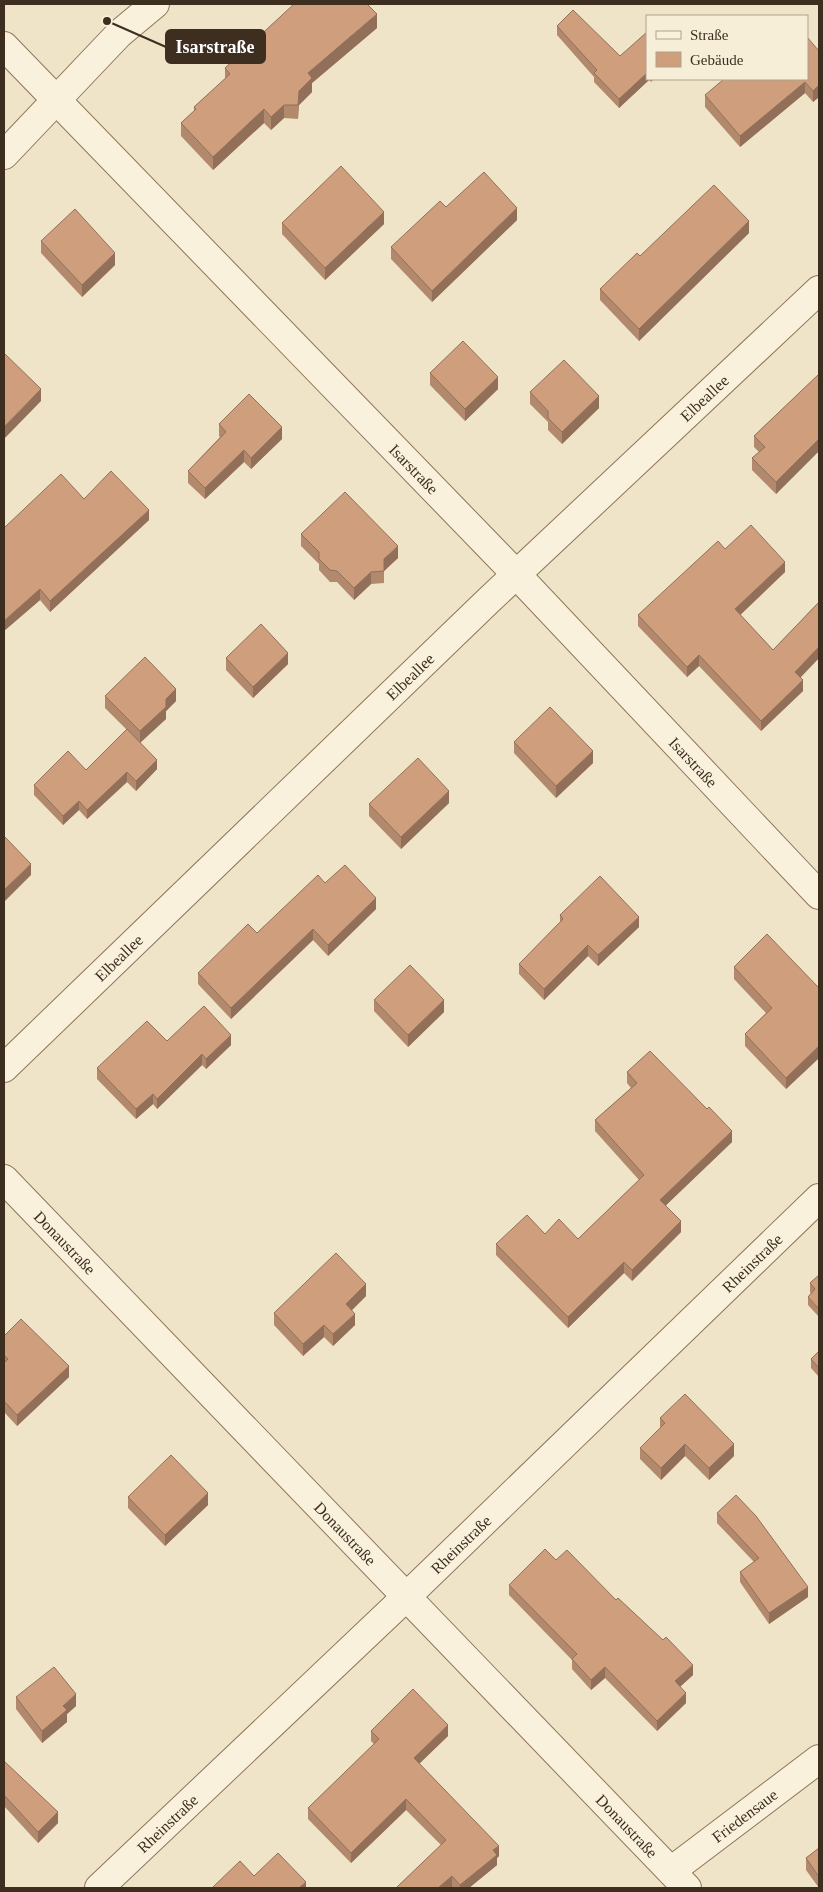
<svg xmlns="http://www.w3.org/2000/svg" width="823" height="1892" font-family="Georgia,serif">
	<rect width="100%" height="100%" fill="#f0e4c8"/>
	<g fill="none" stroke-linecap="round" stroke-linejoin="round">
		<defs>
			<g id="minor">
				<path id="s1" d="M4 46 516 574 819 895"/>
				<path id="s2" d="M4 1068 489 600 819 290"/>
				<path id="s3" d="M4 1179 687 1888"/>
				<path id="s4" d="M671 1871 819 1759"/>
				<path id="s5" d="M99 1888 406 1597 819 1198"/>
			</g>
			<polyline id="tertiary" points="4,155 119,34 155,4"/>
		</defs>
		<use href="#minor" stroke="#8d765c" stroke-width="30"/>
		<use href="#tertiary" stroke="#8d765c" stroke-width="30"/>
		<use href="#minor" stroke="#faf1dc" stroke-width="28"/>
		<use href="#tertiary" stroke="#faf1dc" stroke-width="28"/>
	</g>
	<g fill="#b2896c">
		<polygon points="557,26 620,56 647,79 654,79 651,82 649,80 619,108 594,82 594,77 557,35"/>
		<polygon points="377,28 312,83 312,92 299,105 298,119 284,118 271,130 264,123 213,170 181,136 181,123 194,111 194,107 225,79 225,68"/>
		<polygon points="819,51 819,97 813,102 805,93 740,147 705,107 705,95 807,79"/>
		<polygon points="517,220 432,302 391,259 391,247"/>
		<polygon points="282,223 384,224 325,280 282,234"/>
		<polygon points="749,233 639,341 600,300 600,289 640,256"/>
		<polygon points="41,241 115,265 82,297 41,253"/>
		<polygon points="430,373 498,389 465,421 430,385"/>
		<polygon points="819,374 819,451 776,494 752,470 752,458 759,452 754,447 754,436"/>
		<polygon points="530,392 599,408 562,444 548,430 548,422 530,404"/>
		<polygon points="219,424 282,439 251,469 244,462 205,499 188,483 188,471 220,437 219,436"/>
		<polygon points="84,499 149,520 50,612 40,600 4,631 4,528"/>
		<polygon points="301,534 398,558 384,571 384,583 371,584 354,600 337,582 330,582 319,570 319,564 301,546"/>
		<polygon points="725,549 785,572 740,615 773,650 819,602 819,658 800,678 803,691 761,731 699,666 687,677 638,626 638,615"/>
		<polygon points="226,658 288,664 253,698 226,670"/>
		<polygon points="105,696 176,701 166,711 166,719 140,742 157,769 136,791 127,782 87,819 79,810 63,825 34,795 34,785 86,770 127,730 105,708"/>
		<polygon points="514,742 593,763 556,798 514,753"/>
		<polygon points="449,803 401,849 369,816 369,804"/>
		<polygon points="325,883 376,909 328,956 313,940 231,1019 198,984 198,973 257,933"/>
		<polygon points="560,915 639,927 598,966 588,956 544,1000 519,974 519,964 560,923"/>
		<polygon points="734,967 819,988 819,1058 786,1089 745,1046 745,1034 766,1013 734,979"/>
		<polygon points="374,1000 444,1012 408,1047 374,1011"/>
		<polygon points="167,1041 231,1045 206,1069 202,1065 157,1109 153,1104 136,1119 97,1079 97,1068"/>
		<polygon points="627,1072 732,1142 666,1205 681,1232 632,1281 624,1273 568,1328 496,1255 496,1244 545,1234 578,1239 639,1180 595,1131 595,1120 631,1088 627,1083"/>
		<polygon points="819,1275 819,1317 808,1305 808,1297 811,1293 810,1292 810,1283"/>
		<polygon points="366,1296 352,1310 355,1325 333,1346 324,1337 303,1356 274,1325 274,1313"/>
		<polygon points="4,1336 69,1377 17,1426 4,1412"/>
		<polygon points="819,1351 819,1377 811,1368 811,1359"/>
		<polygon points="660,1418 734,1456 709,1480 685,1456 661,1480 640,1459 640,1448 660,1428"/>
		<polygon points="128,1497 208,1505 165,1546 128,1508"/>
		<polygon points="717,1513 808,1597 769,1624 740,1582 740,1572 754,1562 717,1523"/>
		<polygon points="556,1560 616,1600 693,1675 680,1687 686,1703 657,1731 605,1678 591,1690 572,1669 572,1660 509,1595 509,1585"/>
		<polygon points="16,1697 76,1706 67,1714 67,1722 42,1743 16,1709"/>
		<polygon points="371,1731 448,1736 419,1763 499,1856 497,1858 497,1865 469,1888 454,1888 452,1887 451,1888 396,1888 441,1845 406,1810 351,1863 308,1819 308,1808 374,1744 371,1741"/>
		<polygon points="4,1761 58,1823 38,1843 4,1806"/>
		<polygon points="819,1848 819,1888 806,1870 806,1858"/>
	</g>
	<g fill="#916f58">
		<polygon points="377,14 377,28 312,83 312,92 299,105 298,119 299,91 308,73"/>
		<polygon points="647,73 647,79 649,79 649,80 619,108 619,99"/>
		<polygon points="805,82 805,93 740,147 740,136"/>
		<polygon points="819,85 819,97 813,102 813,91"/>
		<polygon points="284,105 284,118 271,130 271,117"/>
		<polygon points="264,109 264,123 213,170 213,157"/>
		<polygon points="517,208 517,220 432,302 432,291"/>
		<polygon points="384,212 384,224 325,280 325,268"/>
		<polygon points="749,221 749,233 639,341 639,329"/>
		<polygon points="115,253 115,265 82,297 82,285"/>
		<polygon points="498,377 498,389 465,421 465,409"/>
		<polygon points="41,389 41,401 4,439 4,427"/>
		<polygon points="599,396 599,408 562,444 562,432"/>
		<polygon points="282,427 282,439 251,469 251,458"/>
		<polygon points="819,431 819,451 776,494 776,482"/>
		<polygon points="244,450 244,462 205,499 205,488"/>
		<polygon points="149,510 149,520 50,612 50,601"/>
		<polygon points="398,546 398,558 384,571 384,583 384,559"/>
		<polygon points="785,562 785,572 735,620 735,609"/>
		<polygon points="371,572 371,584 354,600 354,588"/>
		<polygon points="40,589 40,600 4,631 4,621"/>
		<polygon points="819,647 819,658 795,683 795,672"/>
		<polygon points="288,653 288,664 253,698 253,687"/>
		<polygon points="699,655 699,666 687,677 687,667"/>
		<polygon points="803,680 803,691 761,731 761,721"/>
		<polygon points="176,689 176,701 166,711 166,719 140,743 140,731 166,699"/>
		<polygon points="593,751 593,763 556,798 556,786"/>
		<polygon points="157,760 157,769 136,791 136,781"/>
		<polygon points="127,772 127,782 87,819 87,810"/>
		<polygon points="449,791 449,803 401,849 401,837"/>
		<polygon points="79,801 79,810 63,825 63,816"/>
		<polygon points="31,864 31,875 4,902 4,890"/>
		<polygon points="376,898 376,909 328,956 328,945"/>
		<polygon points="639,917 639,927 598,966 598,955"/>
		<polygon points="313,929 313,940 231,1019 231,1008"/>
		<polygon points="588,945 588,956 544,1000 544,989"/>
		<polygon points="444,1000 444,1012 408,1047 408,1035"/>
		<polygon points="231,1035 231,1045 206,1069 206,1059"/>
		<polygon points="819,1046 819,1058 786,1089 786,1078"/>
		<polygon points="202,1054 202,1065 157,1109 157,1099"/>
		<polygon points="153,1094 153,1104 136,1119 136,1109"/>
		<polygon points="732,1131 732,1142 660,1211 660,1200"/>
		<polygon points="681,1221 681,1232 632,1281 632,1270"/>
		<polygon points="624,1262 624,1273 568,1328 568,1317"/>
		<polygon points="366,1284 366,1296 346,1316 346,1304"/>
		<polygon points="355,1314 355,1325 333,1346 333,1334"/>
		<polygon points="324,1325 324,1337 303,1356 303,1344"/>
		<polygon points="69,1366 69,1377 17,1426 17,1415"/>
		<polygon points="685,1444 685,1456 661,1480 661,1468"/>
		<polygon points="734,1444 734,1456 709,1480 709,1468"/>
		<polygon points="208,1493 208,1505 165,1546 165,1535"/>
		<polygon points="808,1587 808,1597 769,1624 769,1613"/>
		<polygon points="693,1665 693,1675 675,1691 675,1681"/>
		<polygon points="605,1667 605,1678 591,1690 591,1680"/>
		<polygon points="686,1693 686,1703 657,1731 657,1721"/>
		<polygon points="76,1694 76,1706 67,1714 67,1722 42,1743 42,1731 63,1706"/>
		<polygon points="448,1725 448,1736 414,1769 414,1758"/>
		<polygon points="406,1799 406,1810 351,1863 351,1853"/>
		<polygon points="58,1812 58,1823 38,1843 38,1832"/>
		<polygon points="499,1846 499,1856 497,1858 497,1865 469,1888 460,1888 460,1885 493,1850"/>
		<polygon points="452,1876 452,1887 451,1888 438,1888"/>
		<polygon points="306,1882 306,1888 299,1888"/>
	</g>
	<g fill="#cf9f7d" stroke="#916f58">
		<polygon points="294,4 367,4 377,14 308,73 312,78 299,91 298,105 284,105 271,117 264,109 213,157 181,123 196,109 194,107 230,74 225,68"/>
		<polygon points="573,10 620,56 647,32 647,73 619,99 594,73 597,70 557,26"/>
		<polygon points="807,37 819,51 819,85 813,91 805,82 740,136 705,95 724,79 807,79"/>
		<polygon points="341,166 384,212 325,268 282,223"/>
		<polygon points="484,172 517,208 432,291 391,247 440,201 446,207"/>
		<polygon points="714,185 749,221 639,329 600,289 637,253 640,256"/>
		<polygon points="75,209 115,253 82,285 41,241"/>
		<polygon points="463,341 498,377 465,409 430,373"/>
		<polygon points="4,353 41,389 4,427"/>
		<polygon points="564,360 599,396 562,432 548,418 548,411 530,392"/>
		<polygon points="819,374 819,431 818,432 819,434 819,439 776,482 752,458 765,447 754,436"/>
		<polygon points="249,394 282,427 251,458 244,450 205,488 188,471 226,432 219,424"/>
		<polygon points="111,471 149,510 50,601 40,589 4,621 4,528 61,474 84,499"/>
		<polygon points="345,492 398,546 384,559 384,571 371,572 354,588 337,571 330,570 319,559 319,552 301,534"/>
		<polygon points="751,525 785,562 735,609 773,650 819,602 819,647 795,672 803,680 761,721 699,655 687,667 638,615 718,541 725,549"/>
		<polygon points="261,624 288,653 253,687 226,658"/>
		<polygon points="145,657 176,689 166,699 166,707 140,731 105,696"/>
		<polygon points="550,707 593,751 556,786 514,742"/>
		<polygon points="127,729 157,760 136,781 127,772 87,810 79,801 63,816 34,785 68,751 86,770"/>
		<polygon points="418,758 449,791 401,837 369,804"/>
		<polygon points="4,836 31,864 4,890"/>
		<polygon points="345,865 376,898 328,945 313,929 231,1008 198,973 248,924 257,933 318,875 325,883"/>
		<polygon points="600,876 639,917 598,955 588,945 544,989 519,964 563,919 560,915"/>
		<polygon points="767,934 819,988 819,1046 786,1078 745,1034 772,1008 734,967"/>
		<polygon points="410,965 444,1000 408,1035 374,1000"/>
		<polygon points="204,1006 231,1035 206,1059 202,1054 157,1099 153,1094 136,1109 97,1068 147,1021 167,1041"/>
		<polygon points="650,1051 707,1109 709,1107 732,1131 660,1200 681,1221 632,1270 624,1262 568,1317 496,1244 527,1215 545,1234 559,1219 578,1239 644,1175 595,1120 637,1083 627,1072"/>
		<polygon points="336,1253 366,1284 346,1304 355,1314 333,1334 324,1325 303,1344 274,1313"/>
		<polygon points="819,1275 819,1309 808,1297 815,1289 810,1283"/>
		<polygon points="21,1319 69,1366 17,1415 4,1401 4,1363 8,1359 4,1355 4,1336"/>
		<polygon points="819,1351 819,1368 811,1359"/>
		<polygon points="685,1394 734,1444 709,1468 685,1444 661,1468 640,1448 665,1423 660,1418"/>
		<polygon points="171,1455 208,1493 165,1535 128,1497"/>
		<polygon points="736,1495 756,1516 808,1587 769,1613 740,1572 759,1558 717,1513"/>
		<polygon points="545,1549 556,1560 567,1550 616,1600 618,1598 663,1640 666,1637 693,1665 675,1681 686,1693 657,1721 605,1667 591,1680 572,1659 577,1654 509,1585"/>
		<polygon points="54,1667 76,1694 63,1706 67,1710 42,1731 16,1697"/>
		<polygon points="413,1689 448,1725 414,1758 499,1846 493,1850 497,1855 460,1885 452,1876 438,1888 396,1888 446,1840 406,1799 351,1853 308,1808 379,1739 371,1731"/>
		<polygon points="4,1761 58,1812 38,1832 4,1795"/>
		<polygon points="819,1848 819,1877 806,1858"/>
		<polygon points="278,1853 306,1882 299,1888 214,1888 213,1887 240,1861 254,1876"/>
	</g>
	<g text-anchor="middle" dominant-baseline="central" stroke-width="4" stroke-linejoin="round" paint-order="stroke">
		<g font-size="16" fill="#3d2e20" stroke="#f7eed8">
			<text stroke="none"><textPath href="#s2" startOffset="969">Elbeallee</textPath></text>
			<text stroke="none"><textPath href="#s1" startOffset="589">Isarstraße</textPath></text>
			<text stroke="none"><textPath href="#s2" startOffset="564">Elbeallee</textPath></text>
			<text stroke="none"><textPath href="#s1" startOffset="994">Isarstraße</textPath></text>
			<text stroke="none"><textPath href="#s2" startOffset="159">Elbeallee</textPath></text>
			<text stroke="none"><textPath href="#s3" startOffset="88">Donaustraße</textPath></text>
			<text stroke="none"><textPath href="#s5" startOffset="904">Rheinstraße</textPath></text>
			<text stroke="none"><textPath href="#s3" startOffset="492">Donaustraße</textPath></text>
			<text stroke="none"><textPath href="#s5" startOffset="499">Rheinstraße</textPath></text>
			<text stroke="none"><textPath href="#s4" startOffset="92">Friedensaue</textPath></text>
			<text stroke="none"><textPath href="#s5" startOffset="94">Rheinstraße</textPath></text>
			<text stroke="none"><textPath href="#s3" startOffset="898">Donaustraße</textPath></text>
		</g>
	</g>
	<path fill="none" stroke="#3d2e20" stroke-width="2" d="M107 21L166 47"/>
	<circle fill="#3d2e20" stroke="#f7eed8" stroke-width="2" cx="107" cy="21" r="5"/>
	<rect fill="#3d2e20" stroke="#3d2e20" stroke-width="2" x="166" y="30" width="99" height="33" rx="5"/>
	<g font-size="18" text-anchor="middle" font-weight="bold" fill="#fff">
		<text x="215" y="53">Isarstraße</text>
	</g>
	<rect width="823" height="1892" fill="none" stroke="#3d2e20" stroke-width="10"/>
	<rect x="646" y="15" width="162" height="65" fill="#f7eed8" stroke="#ada18e"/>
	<rect x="656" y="31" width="25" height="8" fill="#faf1dc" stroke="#ada18e"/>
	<text x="690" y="40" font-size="15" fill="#3d2e20">Straße</text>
	<rect x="656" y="52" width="25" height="15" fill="#cf9f7d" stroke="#ada18e"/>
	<text x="690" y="65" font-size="15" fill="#3d2e20">Gebäude</text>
</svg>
